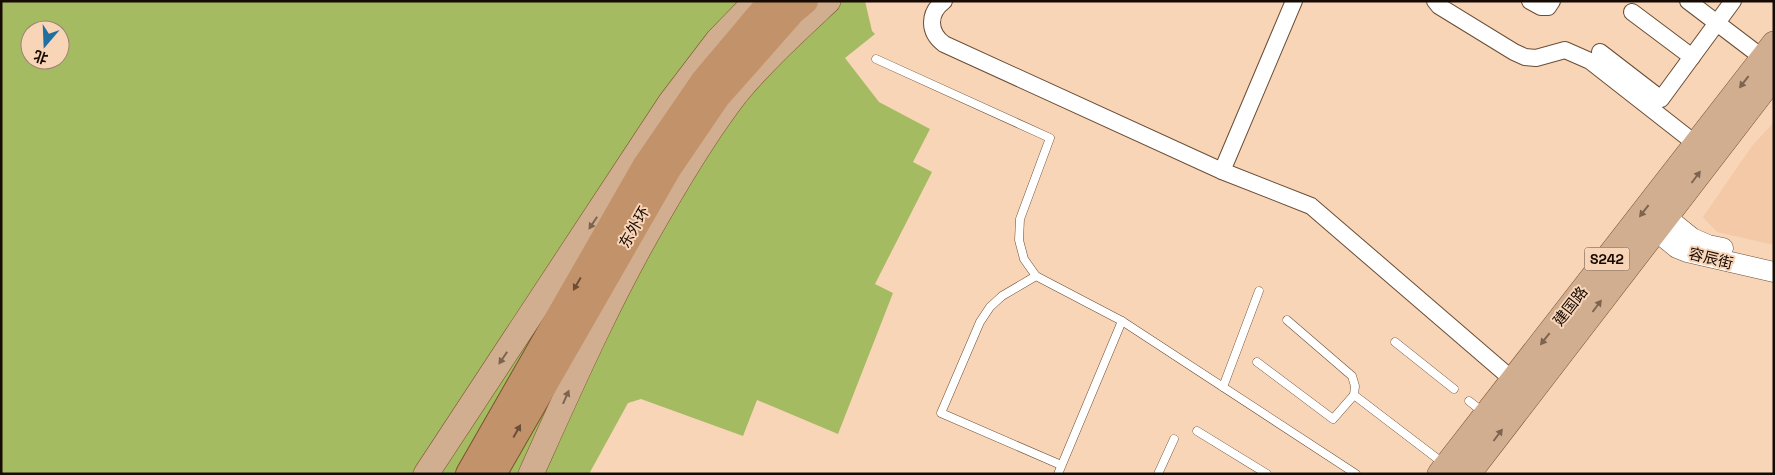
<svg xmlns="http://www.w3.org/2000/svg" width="1775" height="475" font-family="'Space Grotesk','Noto Sans SC',sans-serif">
	<rect width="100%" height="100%" fill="#f9d5b8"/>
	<polygon fill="#f3c9a7" points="1774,122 1774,245 1717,232 1703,217 1752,146"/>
	<path fill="#a4bb62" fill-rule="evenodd" d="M1 1H865L872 31 875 34 845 58 879 102 930 129 913 162 932 172 875 284 893 293 838 434 757 400 743 436 641 399 628 403 589 474H1ZM30 30H60V60H30Z"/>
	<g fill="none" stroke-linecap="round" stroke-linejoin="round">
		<defs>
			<g id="service">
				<polyline points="876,59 1050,138 1020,219 1019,240 1024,259 1036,276"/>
				<polyline points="1287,320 1352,376 1355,386 1354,395 1443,463"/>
				<polyline points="1395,342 1454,389"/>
				<polyline points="1257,362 1333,419 1354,395"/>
				<polyline points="1223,387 1259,291"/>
				<polyline points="1469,401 1483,412"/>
				<polyline points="1197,431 1267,474"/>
				<polyline points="1061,465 941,413 980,322 990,307 1002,296 1036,276 1122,321 1356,474"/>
				<polyline points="1058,474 1122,321"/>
				<polyline points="1158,474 1174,439"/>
			</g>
			<g id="minor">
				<path d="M944 1C928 13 928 32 944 44L1222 171"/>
				<polyline points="1294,1 1222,171 1311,206 1513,380"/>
				<polyline points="1435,1 1439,6 1514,52 1525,57 1536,58 1565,50 1590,61 1696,144"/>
				<polyline points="1530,1 1541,7 1548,7 1552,1"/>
				<polyline points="1688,1 1763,58"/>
				<polyline points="1632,12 1692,57"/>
				<polyline points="1600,52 1661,99 1733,1"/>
			</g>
			<g id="tertiary">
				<polyline points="1666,217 1692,238 1708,245 1723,248"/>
				<polyline points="1655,230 1677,248 1687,252 1774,272"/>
			</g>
			<g id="primary">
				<polyline points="426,474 670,103 718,40 756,1"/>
				<path d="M531 474C572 383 612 292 663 206 685 168 708 130 735 95 763 61 796 31 828 1"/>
				<polyline points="1440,474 1774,44"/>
				<polyline points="1468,474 1774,76"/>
			</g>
			<g id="trunk">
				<polyline points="469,474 646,165 703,82 762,12 774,1"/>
				<polyline points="493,474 668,169 717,97 793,11 805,1"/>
			</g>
		</defs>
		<use href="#service" stroke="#6b4d33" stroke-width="9"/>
		<use href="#minor" stroke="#6b4d33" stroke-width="18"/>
		<use href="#tertiary" stroke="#6b4d33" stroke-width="21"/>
		<use href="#primary" stroke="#7b522d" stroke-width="26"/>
		<use href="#trunk" stroke="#7b522d" stroke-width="28"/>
		<use href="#service" stroke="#fff" stroke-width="8"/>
		<use href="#minor" stroke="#fff" stroke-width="16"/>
		<use href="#tertiary" stroke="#fff" stroke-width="20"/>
		<use href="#primary" stroke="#d1ae8f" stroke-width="25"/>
		<use href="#trunk" stroke="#c2936a" stroke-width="26"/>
	</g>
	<defs><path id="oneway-solid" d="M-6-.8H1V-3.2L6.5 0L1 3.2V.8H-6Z" transform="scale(1.25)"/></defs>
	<g fill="#7d6450">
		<use href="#oneway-solid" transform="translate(1744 82) rotate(128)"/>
		<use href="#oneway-solid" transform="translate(1696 177) rotate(-53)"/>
		<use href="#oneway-solid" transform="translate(1644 211) rotate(128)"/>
		<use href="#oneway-solid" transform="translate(593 223) rotate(124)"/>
		<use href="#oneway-solid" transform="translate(1597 306) rotate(-53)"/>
		<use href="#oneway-solid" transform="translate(1545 339) rotate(128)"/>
		<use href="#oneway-solid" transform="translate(503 358) rotate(124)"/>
		<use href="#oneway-solid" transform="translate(566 397) rotate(-66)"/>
		<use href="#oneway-solid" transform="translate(1498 435) rotate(-53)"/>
	</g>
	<g fill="#6c4e36">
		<use href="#oneway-solid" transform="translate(577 284) rotate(120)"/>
		<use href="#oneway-solid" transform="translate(517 431) rotate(-61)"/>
	</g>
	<g text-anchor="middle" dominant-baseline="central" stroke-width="4" stroke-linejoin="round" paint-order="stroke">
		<rect fill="#f9d5b8" stroke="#5a4739" stroke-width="1" x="1584.5" y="247.5" width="45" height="23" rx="4"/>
		<g font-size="14" font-weight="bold" fill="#160a03">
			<text x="1607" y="259">S242</text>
		</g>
		<g font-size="15" fill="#160a03" stroke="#f9d5b8">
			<text transform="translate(634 227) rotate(-60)">东外环</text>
			<text transform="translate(1711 258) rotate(14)">容辰街</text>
			<text transform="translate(1570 306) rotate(-52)">建国路</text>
		</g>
	</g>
	<rect width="1775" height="475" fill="none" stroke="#160a03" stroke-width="5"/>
	<g transform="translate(45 45) rotate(199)"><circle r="24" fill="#f9d5b8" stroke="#9e8470"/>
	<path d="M0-4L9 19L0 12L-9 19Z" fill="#1f70a1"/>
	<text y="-8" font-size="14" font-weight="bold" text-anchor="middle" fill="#160a03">北</text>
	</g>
</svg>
